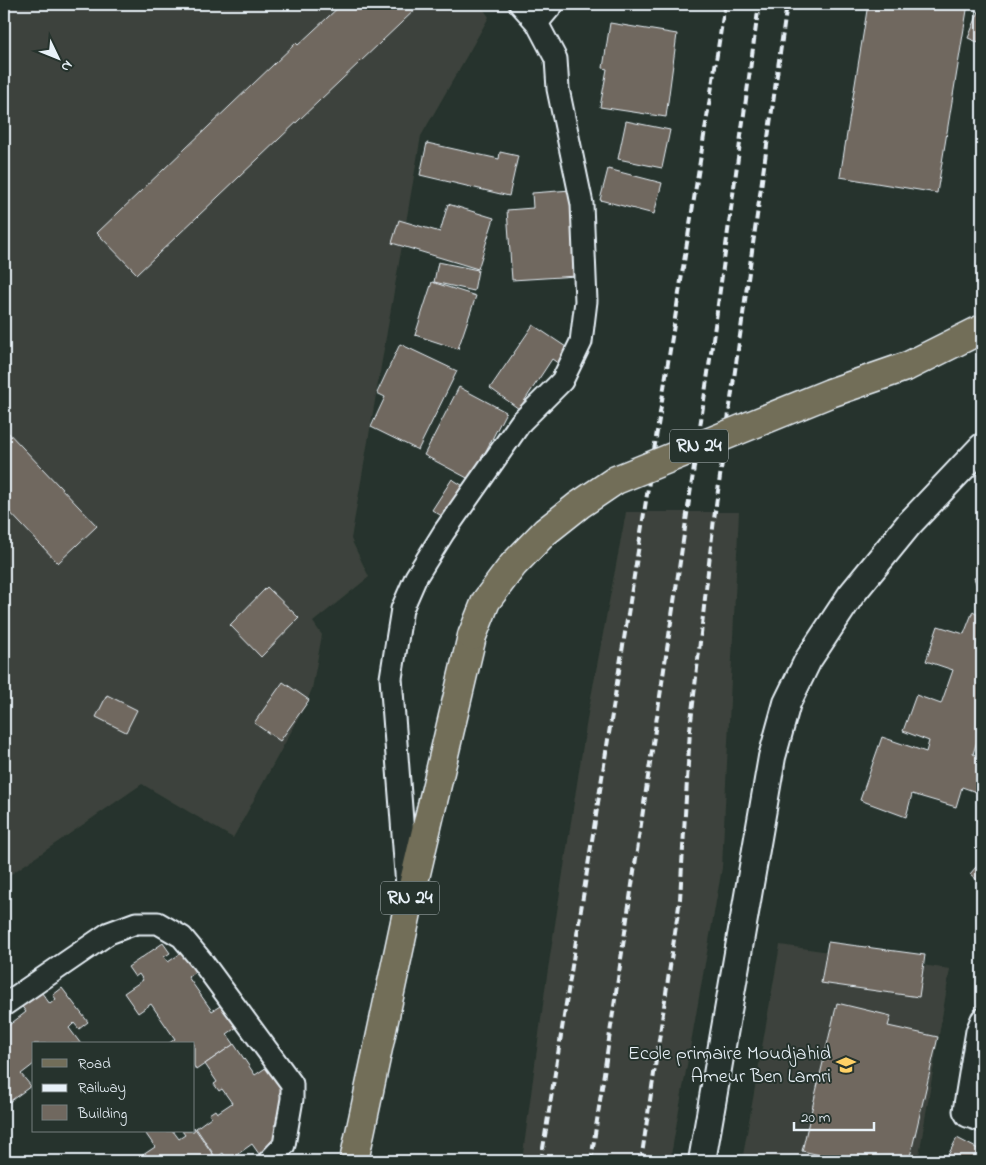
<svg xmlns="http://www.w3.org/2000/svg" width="986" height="1165" font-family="'Indie Flower',sans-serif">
	<rect width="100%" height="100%" fill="#26332d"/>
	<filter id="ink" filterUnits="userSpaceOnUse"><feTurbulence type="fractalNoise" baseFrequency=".02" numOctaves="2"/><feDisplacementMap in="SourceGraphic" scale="10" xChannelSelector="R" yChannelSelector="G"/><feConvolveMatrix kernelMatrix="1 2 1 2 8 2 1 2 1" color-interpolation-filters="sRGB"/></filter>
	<g filter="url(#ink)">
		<g fill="#3c433c">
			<polygon points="4,4 480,4 489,17 421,136 351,539 369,577 313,622 322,635 312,689 304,708 233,838 142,784 4,879"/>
			<polygon points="626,512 739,512 722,868 670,1161 522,1161 546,982 588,713"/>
			<polygon points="780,945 950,969 918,1161 742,1161"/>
		</g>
		<g fill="#70685f" stroke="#e8f1f8">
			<polygon points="342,4 421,4 137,274 97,233 296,43 298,45"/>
			<polygon points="868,4 968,4 937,193 840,177"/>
			<polygon points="982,4 982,44 968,38"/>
			<polygon points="610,23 677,34 666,117 600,107 607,69 603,68"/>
			<polygon points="626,121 670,130 662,168 618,159"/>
			<polygon points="427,143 499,159 500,152 518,156 509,196 420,175"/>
			<polygon points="608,169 662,183 654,214 600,200"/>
			<polygon points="571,190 577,276 512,280 507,210 533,208 532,193"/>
			<polygon points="448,204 494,218 478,269 392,243 399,220 440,232"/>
			<polygon points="438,262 478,270 474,291 434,282"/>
			<polygon points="432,282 476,296 458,349 415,335"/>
			<polygon points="533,325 569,349 559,364 552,359 519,409 490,388"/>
			<polygon points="400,344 457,371 418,450 371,427 385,397 377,393"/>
			<polygon points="459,387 506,412 471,480 424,455"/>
			<polygon points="4,428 97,526 58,563 4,506"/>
			<polygon points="452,479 465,487 445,518 432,510"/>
			<polygon points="982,575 982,598 974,578"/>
			<polygon points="267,587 299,618 261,657 230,625"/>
			<polygon points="973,611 982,617 982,725 973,754 982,758 982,794 962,787 956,807 912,794 906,817 860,800 882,737 926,752 929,741 903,731 916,695 941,704 953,670 926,661 938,626 964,634"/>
			<polygon points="283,682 309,700 280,741 254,723"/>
			<polygon points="107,695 137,710 126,732 96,717"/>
			<polygon points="982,860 982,884 970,874"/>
			<polygon points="828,942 925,955 919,997 821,983"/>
			<polygon points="163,943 170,953 164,957 168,962 186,950 199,969 188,977 212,1011 225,1003 240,1025 227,1034 234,1044 196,1070 194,1066 194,1044 168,1044 175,1039 151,1004 138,1013 124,993 143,980 139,974 135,977 128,967"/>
			<polygon points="36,985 50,1004 56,999 53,995 62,988 88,1022 79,1029 74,1023 69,1028 81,1044 34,1044 34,1064 21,1074 31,1086 9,1102 4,1096 4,1029 26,1012 17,1000"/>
			<polygon points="837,1003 891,1016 888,1026 938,1037 909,1161 847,1161 802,1151"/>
			<polygon points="234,1044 255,1075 273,1063 289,1086 279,1093 287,1104 279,1109 282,1113 276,1117 280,1122 274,1125 283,1138 259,1154 252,1144 228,1161 223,1153 216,1158 196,1128 211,1117 209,1114 215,1110 217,1113 232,1103 222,1089 219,1091 214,1084 217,1082 205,1064"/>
			<polygon points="194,1127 216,1159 213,1161 134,1161 155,1147 146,1134 150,1131 173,1131 179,1139 185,1135 182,1131 194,1131"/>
			<polygon points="957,1138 982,1151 982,1161 945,1161"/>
		</g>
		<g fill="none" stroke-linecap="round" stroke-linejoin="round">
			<defs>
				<g id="minor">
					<polyline points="537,23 553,4"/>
					<polyline points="407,886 391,678 402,609 416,577 444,532 521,422 562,381 581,342 586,301 582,204 558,89 556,59 537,23 520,4"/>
					<polyline points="4,1005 109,933 136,923 158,923 182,937 201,960 292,1084 292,1099 284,1145 269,1161"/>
					<polyline points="982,1019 977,1031 964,1111 967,1116 982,1121"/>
				</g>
				<polyline id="tertiary" points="702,1161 772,757 787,703 808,660 851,595 909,524 982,447"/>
				<polyline id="primary" points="354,1161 409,903 472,636"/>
			</defs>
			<use href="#minor" stroke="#e8f1f8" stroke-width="25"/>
			<use href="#tertiary" stroke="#e8f1f8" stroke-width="30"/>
			<use href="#primary" stroke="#e8f1f8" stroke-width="31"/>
			<use href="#minor" stroke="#26332d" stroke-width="21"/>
			<use href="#tertiary" stroke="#26332d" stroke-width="26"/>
			<use href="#primary" stroke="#726e59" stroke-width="28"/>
			<g stroke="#e8f1f8" stroke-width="4" stroke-dasharray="8 4" stroke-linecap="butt">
				<polyline points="541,1161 725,4"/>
				<polyline points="591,1161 716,319 759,4"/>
				<polyline points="641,1161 680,899 690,730 714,519 787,4"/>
			</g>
			<defs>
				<polyline id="primary-bridge" points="472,636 486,601 513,565 545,532 579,505 616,480 830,393 908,366 982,329"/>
			</defs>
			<use href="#primary-bridge" stroke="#e8f1f8" stroke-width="31" stroke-linecap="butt"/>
			<use href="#primary-bridge" stroke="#726e59" stroke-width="28"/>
		</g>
	</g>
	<defs>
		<symbol id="school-bare" viewBox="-9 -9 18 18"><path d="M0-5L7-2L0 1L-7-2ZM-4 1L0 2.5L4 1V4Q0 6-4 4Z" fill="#ffd166" stroke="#26332d" stroke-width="2.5" paint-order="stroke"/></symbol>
	</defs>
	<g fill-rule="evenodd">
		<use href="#school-bare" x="832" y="1051" width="28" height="28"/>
	</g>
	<g text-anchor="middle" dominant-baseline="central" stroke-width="4" stroke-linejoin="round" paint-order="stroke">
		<g fill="#26332d" stroke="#aeb8bb" stroke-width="1">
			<rect x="670" y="429.5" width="58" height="33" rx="4"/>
			<rect x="381" y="881.5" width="58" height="33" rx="4"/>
		</g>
		<g font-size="19" font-weight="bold" fill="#e8f1f8">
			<text x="699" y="446">RN 24</text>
			<text x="410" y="898">RN 24</text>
		</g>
		<g font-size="20" fill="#e8f1f8" stroke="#26332d" text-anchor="end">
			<text x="831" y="1054">Ecole primaire Moudjahid<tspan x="831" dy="23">Ameur Ben Lamri</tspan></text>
		</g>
	</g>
	<rect width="986" height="1165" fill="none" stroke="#26332d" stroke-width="20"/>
	<rect x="10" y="10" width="966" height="1145" fill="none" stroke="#e8f1f8" stroke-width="2" filter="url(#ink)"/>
	<rect x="32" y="1042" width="162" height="90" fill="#26332d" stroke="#747f7e"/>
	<rect x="42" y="1059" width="25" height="8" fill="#726e59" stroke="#747f7e"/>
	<text x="78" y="1068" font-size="15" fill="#e8f1f8">Road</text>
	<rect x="42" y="1084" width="25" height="8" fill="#e8f1f8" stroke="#747f7e"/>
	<text x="78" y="1092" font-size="15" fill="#e8f1f8">Railway</text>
	<rect x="42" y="1105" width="25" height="15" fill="#70685f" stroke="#747f7e"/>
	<text x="78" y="1118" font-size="15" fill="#e8f1f8">Building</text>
	<g transform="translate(58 58) rotate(133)" stroke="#26332d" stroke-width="4" paint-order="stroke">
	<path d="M0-4L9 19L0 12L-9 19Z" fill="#e8f1f8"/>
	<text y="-8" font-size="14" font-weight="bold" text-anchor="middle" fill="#e8f1f8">N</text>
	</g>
	<path d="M794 1122v8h80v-8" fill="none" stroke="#e8f1f8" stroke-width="2.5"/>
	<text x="801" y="1122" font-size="15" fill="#e8f1f8" stroke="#26332d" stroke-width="4" paint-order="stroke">20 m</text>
</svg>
